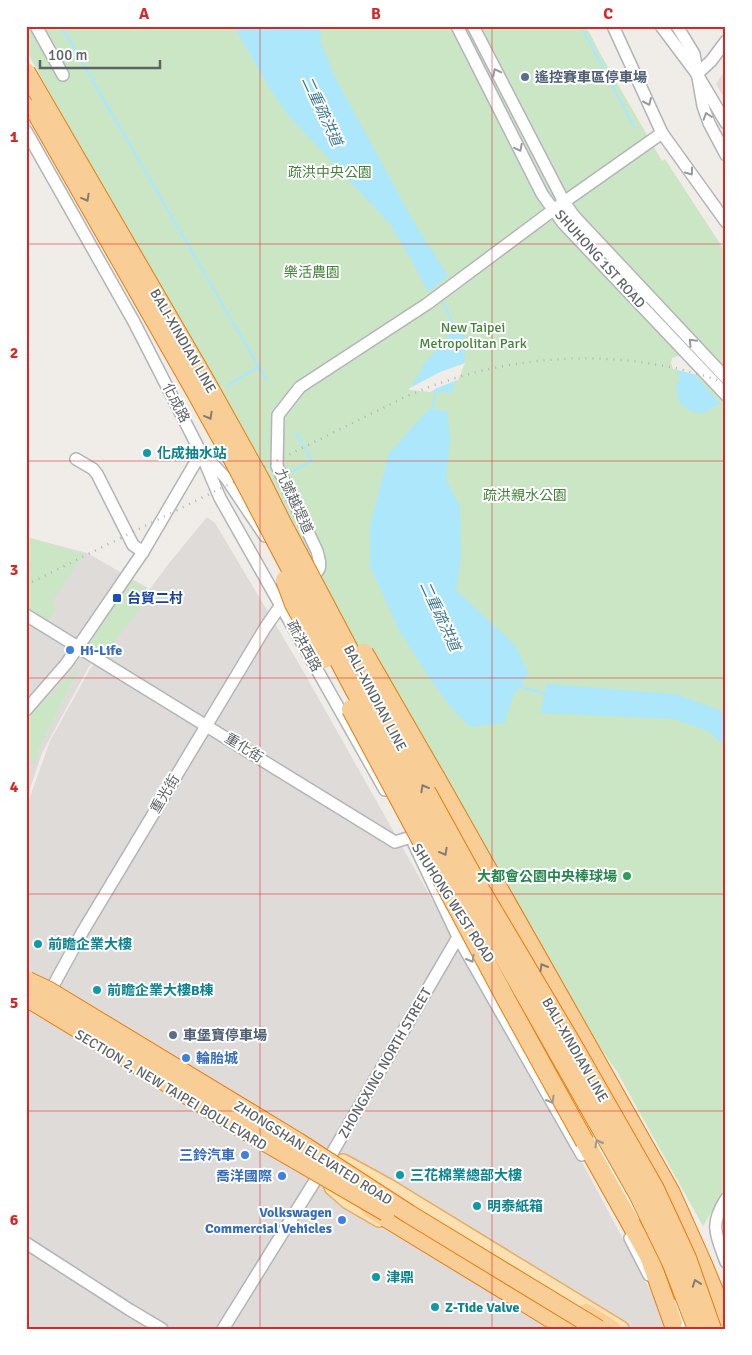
<svg xmlns="http://www.w3.org/2000/svg" width="752" height="1355" font-family="Signika,'Noto Sans TC',sans-serif">
	<rect width="100%" height="100%" fill="#f0ece7"/>
	<g fill="#dfdbd9">
		<polygon points="207,517 215,523 302,669 483,990 582,1162 665,1318 668,1329 26,1329 26,808 50,741 90,669 170,562"/>
		<polygon points="26,537 87,553 148,588 88,668 42,753 26,801"/>
	</g>
	<polygon fill="#dfdcd5" points="726,69 726,101 716,84"/>
	<g fill="#cbe6c5">
		<polygon points="26,26 586,26 601,55 662,161 665,159 726,253 726,1234 720,1216 714,1208 703,1226 616,1070 517,931 26,50"/>
		<polygon points="27,537 84,554 52,602 56,610 49,621 26,607 26,538"/>
		<polygon points="131,580 152,593 103,657 87,647"/>
		<polygon points="80,666 38,750 35,764 26,760 26,719"/>
	</g>
	<g fill="#ace7fb">
		<polygon points="234,26 320,26 321,42 335,77 415,224 448,276 428,292 416,268 390,224 289,116 271,91"/>
		<polygon points="453,330 464,334 465,359 451,393 411,388 424,364"/>
		<polygon points="680,358 720,403 704,413 692,412 681,404 678,399 676,384 680,381 679,377 674,363"/>
		<polygon points="429,409 447,411 450,439 446,479 460,506 461,559 456,590 515,645 528,673 512,699 505,723 470,727 453,710 431,680 399,630 370,566 370,526 389,453"/>
		<polygon points="547,684 676,694 719,710 726,717 726,747 708,731 674,719 540,713"/>
	</g>
	<g fill="#f0ece7">
		<polygon points="678,356 682,357 698,375 673,369 671,363 672,358"/>
		<polygon points="465,363 458,380 442,386 430,392 410,390 408,389 440,372"/>
	</g>
	<g fill="none" stroke-linecap="round" stroke-linejoin="round">
		<g stroke="#ace7fb" stroke-width="2.5">
			<polyline points="61,26 267,381"/>
			<polyline points="581,26 634,127"/>
			<polyline points="443,302 456,330 454,334"/>
			<polyline points="228,385 258,367"/>
			<polyline points="432,410 437,389"/>
			<polyline points="287,474 312,461 296,433"/>
			<polyline points="518,686 546,694"/>
		</g>
		<defs>
			<g id="minor">
				<polyline points="36,26 63,75"/>
				<polyline points="457,26 542,194 563,223 726,395"/>
				<polyline points="473,26 564,202 574,216 726,378"/>
				<polyline points="613,26 662,133 726,222"/>
				<polyline points="661,26 697,74 726,123"/>
				<polyline points="677,26 694,54 703,106 709,123 726,155"/>
				<polyline points="697,74 711,61 726,41"/>
				<polyline points="26,131 134,322 201,453 220,498 385,790"/>
				<polyline points="206,457 226,478 265,536"/>
				<polyline points="76,459 93,469 97,474 133,545 143,552"/>
				<path d="M305 581C321 571 322 569 317 551L277 466 278 415 300 387 427 304 564 202 662 133"/>
				<polyline points="26,615 395,842 411,837"/>
				<polyline points="26,710 66,664 78,647 143,552 201,453"/>
				<polyline points="414,844 458,937 582,1155"/>
				<polyline points="53,986 83,931 265,628 281,605"/>
				<polyline points="542,1046 639,1214"/>
				<path d="M726 1199C709 1225 716 1235 726 1262"/>
				<polyline points="630,1238 649,1275"/>
				<polyline points="26,1243 130,1310 162,1329"/>
				<polyline points="678,1304 686,1329"/>
				<polyline points="223,1329 331,1155 458,937 463,934"/>
			</g>
			<g id="major">
				<polyline points="343,1162 387,1186 621,1329"/>
				<polyline points="332,1187 348,1201 379,1219"/>
			</g>
			<g id="highway">
				<polyline points="436,778 671,1193 702,1262 726,1320"/>
				<polyline points="585,1142 649,1256 673,1323"/>
				<polyline points="370,1208 568,1329"/>
				<polyline points="586,1313 611,1329"/>
			</g>
		</defs>
		<use href="#minor" stroke="#b2b5b8" stroke-width="14"/>
		<use href="#major" stroke="#eaac65" stroke-width="18"/>
		<use href="#highway" stroke="#ea7c0c" stroke-width="20"/>
		<use href="#minor" stroke="#fff" stroke-width="11"/>
		<use href="#major" stroke="#fbe1b1" stroke-width="15"/>
		<use href="#highway" stroke="#f8cd96" stroke-width="18"/>
		<path stroke="#b3b4b4" stroke-width="2.5" stroke-dasharray="1 6" stroke-linecap="butt" d="M26 585 405 397C506 352 622 345 726 383"/>
		<defs>
			<g id="highway-bridge">
				<polyline points="26,72 206,382 260,479 282,523 372,693 479,887 574,1047 655,1189 687,1258 712,1329"/>
				<polyline points="34,109 194,389 230,454 354,689 451,864 638,1194 672,1264 697,1329"/>
				<polyline points="285,580 294,604 324,659"/>
				<polyline points="364,653 436,778"/>
				<polyline points="351,709 507,1001 585,1142"/>
				<polyline points="28,981 49,991 298,1142 409,1214 598,1329"/>
				<polyline points="26,997 248,1132 386,1212"/>
			</g>
		</defs>
		<use href="#highway-bridge" stroke="#ea7c0c" stroke-width="20" stroke-linecap="butt"/>
		<use href="#highway-bridge" stroke="#f8cd96" stroke-width="18"/>
	</g>
	<defs><path id="oneway-chevron" d="M-2-3.5L2.5 0L-2 3.5" fill="none" stroke-width="1.6" stroke-linecap="round" stroke-linejoin="round" transform="scale(1.25)"/></defs>
	<g stroke="#969a9c">
		<use href="#oneway-chevron" transform="translate(496 72) rotate(-117)"/>
		<use href="#oneway-chevron" transform="translate(648 102) rotate(66)"/>
		<use href="#oneway-chevron" transform="translate(707 116) rotate(-108)"/>
		<use href="#oneway-chevron" transform="translate(519 148) rotate(63)"/>
		<use href="#oneway-chevron" transform="translate(690 172) rotate(54)"/>
		<use href="#oneway-chevron" transform="translate(692 342) rotate(-133)"/>
		<use href="#oneway-chevron" transform="translate(471 959) rotate(60)"/>
		<use href="#oneway-chevron" transform="translate(551 1100) rotate(60)"/>
		<use href="#oneway-chevron" transform="translate(598 1143) rotate(-120)"/>
	</g>
	<g stroke="#847e72">
		<use href="#oneway-chevron" transform="translate(86 198) rotate(61)"/>
		<use href="#oneway-chevron" transform="translate(209 416) rotate(61)"/>
		<use href="#oneway-chevron" transform="translate(424 788) rotate(-119)"/>
		<use href="#oneway-chevron" transform="translate(444 852) rotate(61)"/>
		<use href="#oneway-chevron" transform="translate(543 967) rotate(-120)"/>
		<use href="#oneway-chevron" transform="translate(696 1283) rotate(-110)"/>
	</g>
	<path fill="none" stroke="#d62828" stroke-width="1" stroke-opacity="0.55" d="M260 26V1329M492 26V1329M26 244H726M26 461H726M26 678H726M26 894H726M26 1111H726"/>
	<g fill="#5c6f8a" stroke="#fff" stroke-width="2">
		<circle cx="525" cy="77" r="5"/>
		<circle cx="173" cy="1035" r="5"/>
	</g>
	<g fill="#0f9aa8" stroke="#fff" stroke-width="2">
		<circle cx="147" cy="453" r="5"/>
		<circle cx="38" cy="944" r="5"/>
		<circle cx="97" cy="990" r="5"/>
		<circle cx="400" cy="1175" r="5"/>
		<circle cx="477" cy="1206" r="5"/>
		<circle cx="376" cy="1277" r="5"/>
		<circle cx="435" cy="1307" r="5"/>
	</g>
	<rect fill="#1a4fb4" stroke="#fff" stroke-width="2" x="112" y="593" width="10" height="10" rx="2.5"/>
	<g fill="#3f7fe0" stroke="#fff" stroke-width="2">
		<circle cx="70" cy="650" r="5"/>
		<circle cx="186" cy="1058" r="5"/>
		<circle cx="245" cy="1155" r="5"/>
		<circle cx="282" cy="1176" r="5"/>
		<circle cx="342" cy="1220" r="5"/>
	</g>
	<circle fill="#2e9e5b" stroke="#fff" stroke-width="2" cx="627" cy="876" r="5"/>
	<g text-anchor="middle" dominant-baseline="central" stroke-width="4" stroke-linejoin="round" paint-order="stroke">
		<g font-size="14" font-weight="bold" fill="#4e5e75" stroke="#fff" text-anchor="start">
			<text x="535" y="77">遙控賽車區停車場</text>
			<text x="183" y="1035">車堡寶停車場</text>
		</g>
		<g font-size="14" fill="#43823a" stroke="#fff">
			<text x="330" y="172">疏洪中央公園</text>
			<text x="312" y="272">樂活農園</text>
			<text x="473" y="327">New Taipei<tspan x="473" dy="16">Metropolitan Park</tspan></text>
			<text x="525" y="495">疏洪親水公園</text>
		</g>
		<g font-size="14" fill="#5e6366" stroke="#fff">
			<text transform="translate(600 259) rotate(48)">SHUHONG 1ST ROAD</text>
			<text transform="translate(183 341) rotate(60)">BALI-XINDIAN LINE</text>
			<text transform="translate(176 403) rotate(63)">化成路</text>
			<text transform="translate(294 501) rotate(65)">九號越堤道</text>
			<text transform="translate(304 646) rotate(61)">疏洪西路</text>
			<text transform="translate(375 698) rotate(62)">BALI-XINDIAN LINE</text>
			<text transform="translate(244 748) rotate(32)">重化街</text>
			<text transform="translate(165 794) rotate(-59)">重光街</text>
			<text transform="translate(453 903) rotate(57)">SHUHONG WEST ROAD</text>
			<text transform="translate(575 1050) rotate(60)">BALI-XINDIAN LINE</text>
			<text transform="translate(385 1063) rotate(-60)">ZHONGXING NORTH STREET</text>
			<text transform="translate(171 1090) rotate(31)">SECTION 2, NEW TAIPEI BOULEVARD</text>
			<text transform="translate(313 1153) rotate(32)">ZHONGSHAN ELEVATED ROAD</text>
		</g>
		<g font-size="14" font-weight="bold" fill="#0d838f" stroke="#fff" text-anchor="start">
			<text x="157" y="453">化成抽水站</text>
			<text x="48" y="944">前瞻企業大樓</text>
			<text x="107" y="990">前瞻企業大樓B棟</text>
			<text x="410" y="1175">三花棉業總部大樓</text>
			<text x="487" y="1206">明泰紙箱</text>
			<text x="386" y="1277">津鼎</text>
			<text x="445" y="1307">Z-Tide Valve</text>
		</g>
		<g font-size="14" font-weight="bold" fill="#164399" stroke="#fff" text-anchor="start">
			<text x="127" y="598">台貿二村</text>
		</g>
		<g font-size="14" font-weight="bold" fill="#366cbe" stroke="#fff" text-anchor="end">
			<text x="80" y="650" text-anchor="start">Hi-Life</text>
			<text x="196" y="1058" text-anchor="start">輪胎城</text>
			<text x="235" y="1155">三鈴汽車</text>
			<text x="272" y="1176">喬洋國際</text>
			<text x="332" y="1212">Volkswagen<tspan x="332" dy="16">Commercial Vehicles</tspan></text>
		</g>
		<g font-size="14" font-weight="bold" fill="#27864d" stroke="#fff" text-anchor="end">
			<text x="617" y="876">大都會公園中央棒球場</text>
		</g>
		<g font-size="15" font-style="italic" fill="#3f7893" stroke="#fff">
			<text transform="translate(322 111) rotate(65)">二重疏洪道</text>
			<text transform="translate(440 616) rotate(65)">二重疏洪道</text>
		</g>
	</g>
	<rect width="752" height="1355" fill="none" stroke="#ffffff" stroke-width="55"/>
	<path d="M40 60v8h120v-8" fill="none" stroke="#5e6366" stroke-width="2.5"/>
	<text x="48" y="60" font-size="15" fill="#5e6366" stroke="#ffffff" stroke-width="4" paint-order="stroke">100 m</text>
	<rect x="28" y="28" width="696" height="1300" fill="none" stroke="#d62828" stroke-width="2"/>
	<g font-size="16" text-anchor="middle" font-weight="bold" fill="#d62828">
		<text x="144" y="19">A</text>
		<text x="376" y="19">B</text>
		<text x="608" y="19">C</text>
		<text x="14" y="142">1</text>
		<text x="14" y="358">2</text>
		<text x="14" y="575">3</text>
		<text x="14" y="792">4</text>
		<text x="14" y="1008">5</text>
		<text x="14" y="1225">6</text>
	</g>
</svg>
